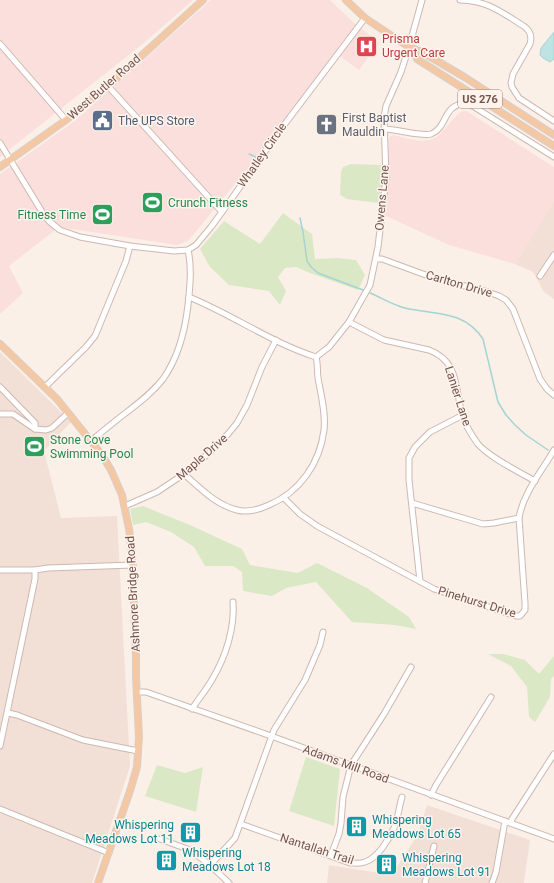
<svg xmlns="http://www.w3.org/2000/svg" width="554" height="883" font-family="Roboto,sans-serif">
	<rect width="100%" height="100%" fill="#fbf0e7"/>
	<g fill="#f2e0d6">
		<polygon points="554,201 554,299 544,292 533,272 515,264"/>
		<polygon points="0,352 71,422 44,451 61,518 117,516 130,766 92,883 0,883"/>
		<polygon points="427,805 530,840 524,883 327,883 329,865 392,875 418,834"/>
	</g>
	<g fill="#fadfdc">
		<polygon points="0,0 193,0 145,42 0,157"/>
		<polygon points="211,0 330,0 354,23 379,42 359,70 340,56 188,241 177,245 59,227 9,266 23,293 0,314 0,174 76,120"/>
		<polygon points="463,111 466,111 554,167 554,201 515,264 449,245 386,216 389,137 393,135 409,139 422,141 430,140 438,136 459,113"/>
	</g>
	<g fill="#dae8c6">
		<polygon points="351,164 382,165 383,180 379,203 347,199 340,195 341,172 343,167"/>
		<polygon points="283,213 312,234 315,259 337,258 356,260 365,275 358,290 310,273 296,267 285,268 278,277 286,291 280,305 269,291 229,285 210,267 200,249 224,221 260,244"/>
		<polygon points="143,506 190,525 242,549 250,565 298,573 317,563 367,588 409,617 416,629 395,625 352,622 316,582 286,588 272,596 243,591 242,572 233,566 205,566 194,547 171,532 146,522 133,525 130,509"/>
		<polygon points="488,654 503,654 525,660 539,674 554,656 554,676 551,679 550,697 535,722 529,717 527,687 511,666"/>
		<polygon points="306,757 340,769 334,826 289,811"/>
		<polygon points="157,765 185,773 203,767 196,812 145,796"/>
	</g>
	<polygon fill="#bde3e2" stroke="#a4d4d3" points="554,32 554,59 550,62 543,58 540,55 541,48"/>
	<g fill="none" stroke-linecap="round" stroke-linejoin="round">
		<g stroke="#a4d4d3" stroke-width="1.5">
			<polyline points="249,154 256,157"/>
			<polyline points="300,218 303,232 307,261 311,267 318,273 363,290"/>
			<path d="M370 293C382 298 393 305 405 308 435 315 464 310 483 339L498 402 506 415 515 425 526 435 548 450"/>
		</g>
		<defs>
			<g id="minor">
				<path d="M460 0C489 1 501 12 525 27 530 31 532 37 530 44L513 74 511 83 512 87 519 98 554 121"/>
				<polyline points="0,44 66,120"/>
				<polyline points="108,86 222,212"/>
				<path d="M384 129C397 129 421 137 431 134 449 127 441 104 468 103L554 157"/>
				<polyline points="0,143 44,215 50,222 60,230 80,237 130,246 174,251 188,250 196,245 211,227 230,201 278,133 365,18"/>
				<polyline points="376,259 382,259 434,278 488,292 499,296 506,300 513,309 540,379 547,389 554,395"/>
				<polyline points="540,276 554,255"/>
				<path d="M189 297C233 315 272 343 316 357"/>
				<path d="M349 322 384 340 429 350C459 361 455 388 462 414 465 424 472 436 478 444 489 457 519 472 535 481"/>
				<polyline points="316,357 329,347 349,322 370,285 378,247 386,178 384,117 386,106 401,72 409,47 422,0"/>
				<polyline points="0,387 35,423 35,429"/>
				<polyline points="45,387 86,347 95,336 126,261 130,246"/>
				<polyline points="0,414 13,414 35,429 46,430 52,428 68,413"/>
				<path d="M91 441C103 431 115 421 127 412 140 402 153 392 163 379 178 358 185 331 188 305 190 287 192 267 188 250"/>
				<path d="M184 474C200 488 216 505 237 510 248 513 258 510 269 505 300 492 320 463 324 430 326 413 321 395 318 378 317 371 318 364 316 357"/>
				<path d="M284 498 300 514 317 526 434 589 516 616H520L525 610V603L519 518C523 493 542 471 554 450"/>
				<polyline points="412,503 483,524 494,523 519,518"/>
				<polyline points="125,506 157,492 184,474 209,453 228,434 237,423 247,405 262,367 276,340"/>
				<polyline points="0,570 35,570 48,568 133,565"/>
				<polyline points="420,581 409,480 409,458 415,447 430,432 463,415"/>
				<polyline points="137,692 146,692 271,736 554,839"/>
				<path d="M192 709C199 698 207 689 213 678 226 656 235 627 233 602"/>
				<polyline points="8,713 17,715 83,740 138,751"/>
				<polyline points="0,746 35,579 35,570"/>
				<polyline points="431,795 436,785 491,697"/>
				<polyline points="0,809 109,853"/>
				<polyline points="511,823 512,819 554,754"/>
				<path d="M241 824 350 863C355 863 360 864 365 862 378 858 389 839 394 828 398 819 399 807 402 797"/>
				<polyline points="160,839 190,850 210,865 229,883"/>
				<polyline points="331,855 339,834 341,823 343,797 351,765 384,714 411,667"/>
				<polyline points="210,865 235,838 274,730 305,680 320,645 323,632"/>
				<polyline points="425,883 434,846"/>
				<polyline points="492,883 496,872 505,821"/>
			</g>
			<g id="major">
				<polyline points="346,0 365,18 392,36 409,47 422,52 466,78 554,135"/>
				<polyline points="409,47 417,59 554,146"/>
				<polyline points="0,167 66,120 108,86 203,0"/>
				<polyline points="0,344 57,399 102,455 111,470 122,495 129,529 132,554 136,656 136,677 139,737 137,767 130,791 98,883"/>
			</g>
		</defs>
		<use href="#minor" stroke="#ceb8b1" stroke-width="7"/>
		<use href="#major" stroke="#d8cfcd" stroke-width="8"/>
		<use href="#minor" stroke="#fff" stroke-width="5"/>
		<use href="#major" stroke="#f5c8a4" stroke-width="6"/>
	</g>
	<defs>
		<symbol id="hospital-square" viewBox="-11 -11 22 22"><rect x="-9" y="-9" width="18" height="18" rx="4" fill="#e0444e" stroke="#fef4ed"/><path d="M-5-5h3v3.5h4V-5h3V5h-3V1.5h-4V5h-3Z" fill="#fff"/></symbol>
		<symbol id="civic-square" viewBox="-11 -11 22 22"><rect x="-9" y="-9" width="18" height="18" rx="4" fill="#5c6f8a" stroke="#fef4ed"/><path d="M-.6-6.5H3V-4.5H.6V-3L4-1V1h2V6H-6V1h2V-1L-.6-3ZM-1.2 2.5V6h2.4V2.5Z" fill="#fff"/></symbol>
		<symbol id="church-square" viewBox="-11 -11 22 22"><rect x="-9" y="-9" width="18" height="18" rx="4" fill="#6b7280" stroke="#fef4ed"/><path d="M-1.2-6h2.4v3.5h3.3v2.4h-3.3V6h-2.4V-.1h-3.3v-2.4h3.3Z" fill="#fff"/></symbol>
		<symbol id="stadium-square" viewBox="-11 -11 22 22"><rect x="-9" y="-9" width="18" height="18" rx="4" fill="#2e9e5b" stroke="#fef4ed"/><path d="M0-5a6.5 5 0 1 0 0 10a6.5 5 0 1 0 0-10ZM-3.5-1.8h7v3.6h-7Z" fill="#fff"/></symbol>
		<symbol id="building-square" viewBox="-11 -11 22 22"><rect x="-9" y="-9" width="18" height="18" rx="4" fill="#0f9aa8" stroke="#fef4ed"/><path d="M-4-6H4V6H1V3H-1V6H-4ZM-2.5-4.3h1.7v1.8h-1.7ZM.8-4.3h1.7v1.8H.8ZM-2.5-1h1.7V.8h-1.7ZM.8-1h1.7V.8H.8Z" fill="#fff"/></symbol>
	</defs>
	<g fill-rule="evenodd">
		<use href="#hospital-square" x="354" y="34" width="25" height="25"/>
		<use href="#civic-square" x="90" y="108" width="25" height="25"/>
		<use href="#church-square" x="314" y="112" width="25" height="25"/>
		<use href="#stadium-square" x="140" y="190" width="25" height="25"/>
		<use href="#stadium-square" x="90" y="202" width="25" height="25"/>
		<use href="#stadium-square" x="22" y="434" width="25" height="25"/>
		<use href="#building-square" x="344" y="814" width="25" height="25"/>
		<use href="#building-square" x="178" y="820" width="25" height="25"/>
		<use href="#building-square" x="154" y="848" width="25" height="25"/>
		<use href="#building-square" x="374" y="852" width="25" height="25"/>
	</g>
	<g text-anchor="middle" dominant-baseline="central" stroke-width="3" stroke-linejoin="round" paint-order="stroke">
		<rect fill="#fef4ed" stroke="#9d847d" stroke-width="1" x="458" y="90" width="44" height="18" rx="3"/>
		<g font-size="11" font-weight="bold" fill="#73544d">
			<text x="480" y="99">US 276</text>
		</g>
		<g font-size="12" fill="#be3a42" stroke="#fef4ed" text-anchor="start">
			<text x="382" y="39">Prisma<tspan x="382" dy="14">Urgent Care</tspan></text>
		</g>
		<g font-size="12" fill="#73544d" stroke="#fef4ed">
			<text transform="translate(104 87) rotate(-41)">West Butler Road</text>
			<text transform="translate(262 155) rotate(-55)">Whatley Circle</text>
			<text transform="translate(382 198) rotate(-85)">Owens Lane</text>
			<text transform="translate(459 284) rotate(16)">Carlton Drive</text>
			<text transform="translate(458 396) rotate(72)">Lanier Lane</text>
			<text transform="translate(202 457) rotate(-41)">Maple Drive</text>
			<text transform="translate(133 594) rotate(-93)">Ashmore Bridge Road</text>
			<text transform="translate(477 602) rotate(17)">Pinehurst Drive</text>
			<text transform="translate(346 764) rotate(20)">Adams Mill Road</text>
			<text transform="translate(317 849) rotate(18)">Nantallah Trail</text>
		</g>
		<g font-size="12" fill="#5b616d" stroke="#fef4ed" text-anchor="start">
			<text x="342" y="118">First Baptist<tspan x="342" dy="14">Mauldin</tspan></text>
		</g>
		<g font-size="12" fill="#4e5e75" stroke="#fef4ed" text-anchor="start">
			<text x="118" y="121">The UPS Store</text>
		</g>
		<g font-size="12" fill="#27864d" stroke="#fef4ed" text-anchor="start">
			<text x="168" y="203">Crunch Fitness</text>
			<text x="86" y="215" text-anchor="end">Fitness Time</text>
			<text x="50" y="440">Stone Cove<tspan x="50" dy="14">Swimming Pool</tspan></text>
		</g>
		<g font-size="12" fill="#0d838f" stroke="#fef4ed" text-anchor="start">
			<text x="372" y="820">Whispering<tspan x="372" dy="14">Meadows Lot 65</tspan></text>
			<text x="174" y="825" text-anchor="end">Whispering<tspan x="174" dy="14">Meadows Lot 11</tspan></text>
			<text x="182" y="853">Whispering<tspan x="182" dy="14">Meadows Lot 18</tspan></text>
			<text x="402" y="858">Whispering<tspan x="402" dy="14">Meadows Lot 91</tspan></text>
		</g>
	</g>
</svg>
